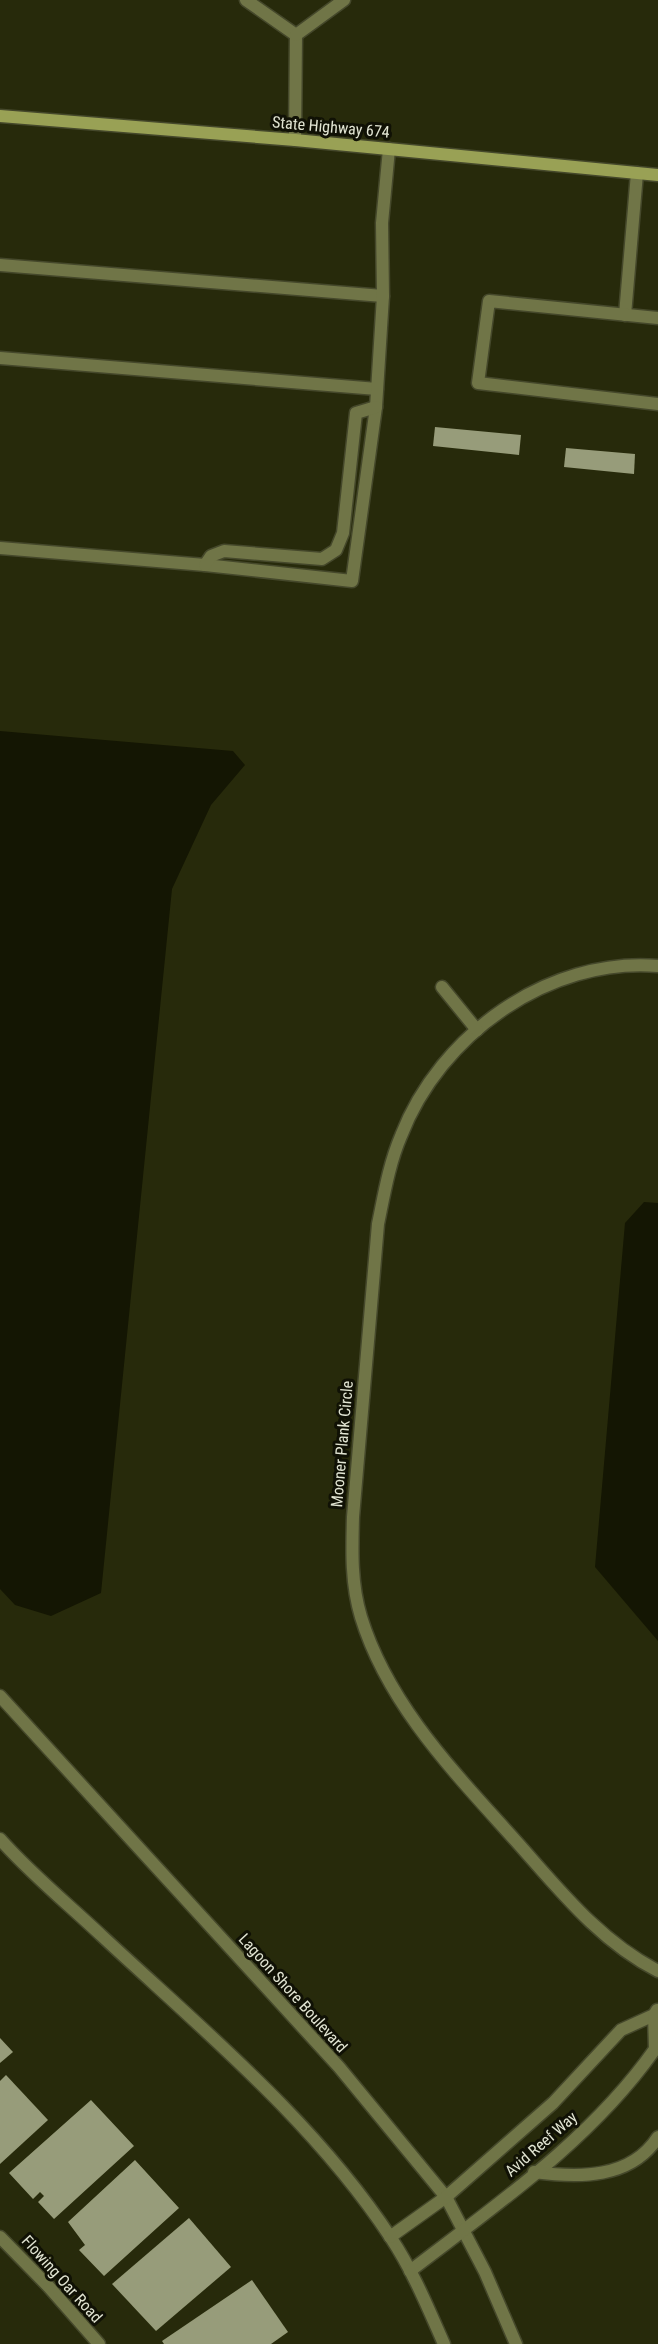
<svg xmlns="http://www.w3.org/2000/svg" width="658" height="2344" font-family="'Roboto Condensed',sans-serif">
	<rect width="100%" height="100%" fill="#272a0b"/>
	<g fill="#141603">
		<polygon points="0,731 233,751 245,765 211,805 172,889 101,1593 51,1616 15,1605 0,1589"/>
		<polygon points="644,1202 658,1203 658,1641 595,1567 625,1223"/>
	</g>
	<g fill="#979c7a">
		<polygon points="435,427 521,435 519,455 433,446"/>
		<polygon points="566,448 635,454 634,474 564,467"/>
		<polygon points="0,2038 13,2052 0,2063"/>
		<polygon points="6,2075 48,2120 0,2164 0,2081"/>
		<polygon points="91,2100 134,2146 54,2219 38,2202 44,2196 40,2192 33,2199 9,2173"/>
		<polygon points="135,2160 179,2208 104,2276 79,2250 85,2245 68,2222"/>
		<polygon points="189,2218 231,2267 156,2331 112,2284"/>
		<polygon points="252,2280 288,2332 271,2344 164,2344 162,2341"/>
	</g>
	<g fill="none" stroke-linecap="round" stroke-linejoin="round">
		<defs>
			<g id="service">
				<polyline points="246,0 296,35 295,140"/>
				<polyline points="296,35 344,0"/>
				<polyline points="0,265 383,296"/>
				<polyline points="625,315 637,173"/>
				<polyline points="658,318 489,301 478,383 658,404"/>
				<polyline points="0,358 377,389"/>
				<polyline points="0,548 205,565 352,581 376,407 383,296 382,223 389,149"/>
				<polyline points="205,565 211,556 224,551 322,559 336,550 343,533 356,413 376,407"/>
				<path d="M534 2172C579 2178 631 2179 658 2137"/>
			</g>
			<g id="minor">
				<path d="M658 966C548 957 440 1035 401 1136 389 1164 384 1195 378 1224L353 1517C352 1551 351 1584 361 1617 388 1705 455 1773 515 1840 558 1888 599 1941 658 1971"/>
				<polyline points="442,987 477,1030"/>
				<polyline points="0,1696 339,2067 446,2197 485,2272 516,2344"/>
				<path d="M0 1839C31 1874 68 1904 102 1936 203 2030 315 2122 391 2238 413 2271 428 2308 444 2344"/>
				<polyline points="0,2237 49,2287 99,2344"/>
				<polyline points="390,2237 446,2197 553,2103 621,2030 654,2015 657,2010"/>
				<path d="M410 2271C496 2205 592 2139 655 2049L654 2015"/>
			</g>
			<polyline id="secondary" points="0,116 295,140 658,175"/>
		</defs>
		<use href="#service" stroke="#45482b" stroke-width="15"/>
		<use href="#minor" stroke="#45482b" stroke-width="15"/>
		<use href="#secondary" stroke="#45482b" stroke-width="15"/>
		<use href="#service" stroke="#707547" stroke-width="12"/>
		<use href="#minor" stroke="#707547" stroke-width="12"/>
		<use href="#secondary" stroke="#99a155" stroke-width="12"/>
	</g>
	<g text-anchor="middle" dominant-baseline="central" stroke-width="6" stroke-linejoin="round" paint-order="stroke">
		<g font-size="16" fill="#e2e5d3" stroke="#101105">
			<text transform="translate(331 127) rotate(5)">State Highway 674</text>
			<text transform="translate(342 1444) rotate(-85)">Mooner Plank Circle</text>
			<text transform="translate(293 1993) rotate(48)">Lagoon Shore Boulevard</text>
			<text transform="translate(541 2144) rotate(-41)">Avid Reef Way</text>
			<text transform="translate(62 2279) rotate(48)">Flowing Oar Road</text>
		</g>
	</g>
</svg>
